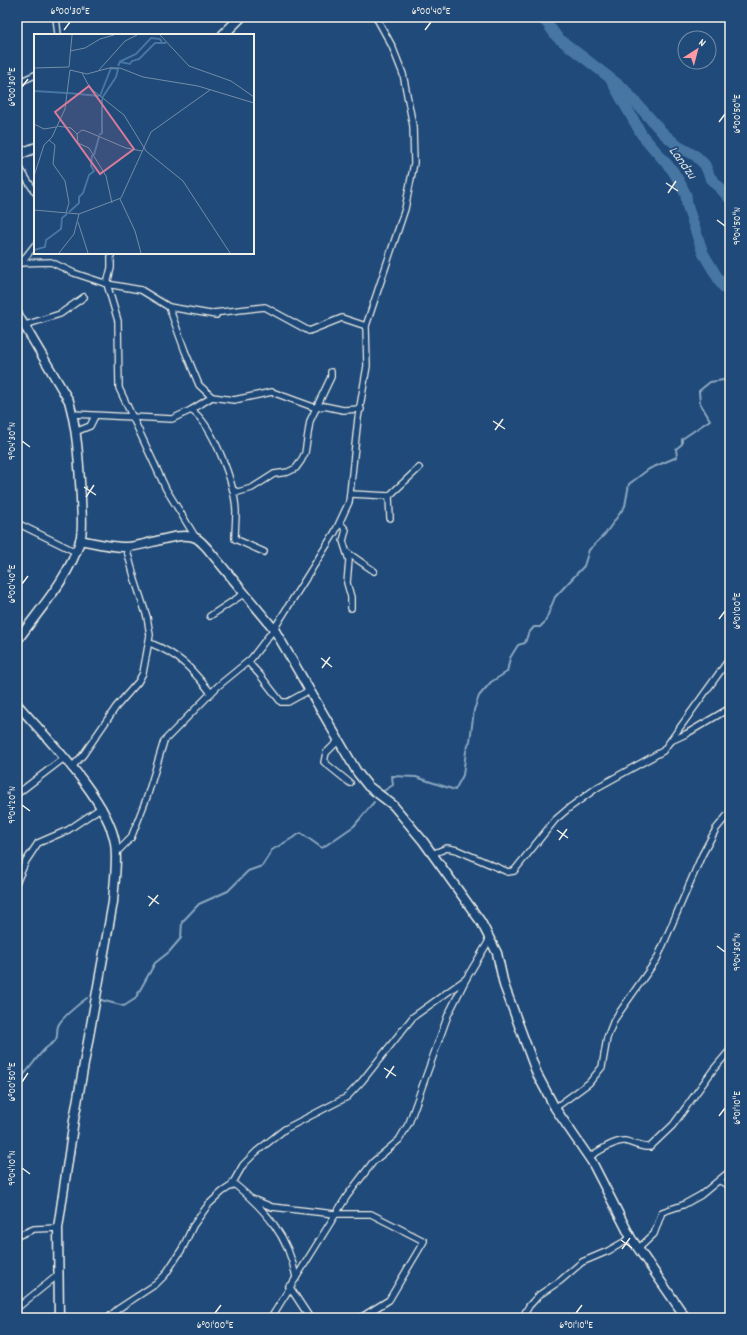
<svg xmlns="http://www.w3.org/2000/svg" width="747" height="1335" font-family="Dekko,sans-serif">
	<rect width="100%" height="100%" fill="#1f4a7a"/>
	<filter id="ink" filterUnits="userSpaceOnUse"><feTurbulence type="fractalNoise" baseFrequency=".025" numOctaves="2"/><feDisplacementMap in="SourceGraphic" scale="8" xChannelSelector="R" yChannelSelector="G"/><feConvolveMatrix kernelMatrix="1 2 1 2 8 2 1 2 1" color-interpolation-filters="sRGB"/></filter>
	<g filter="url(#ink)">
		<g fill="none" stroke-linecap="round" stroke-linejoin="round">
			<g stroke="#8ca7bf" stroke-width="2">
				<polyline points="382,792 393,785 392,776 416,777 455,790 463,775 466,751 470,741 474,710 479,696 491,682 507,672 510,658 518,645 525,643 528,634 534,627 540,627 545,622 555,597 584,566 589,550 605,534 625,506 629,484 649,469 677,457 676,449 682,444 682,439 710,420 700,403 699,391 710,382 730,379"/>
				<polyline points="101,1000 124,1006 135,999 155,963 169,952 181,938 182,922 199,904 228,891 248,871 262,866 272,850 301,833 322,848 354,826 374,802"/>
				<path d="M17 1082C28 1072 35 1059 45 1049 48 1046 52 1044 55 1041 59 1036 56 1032 58 1026 61 1018 80 1003 87 998"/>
			</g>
			<g stroke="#4776a3" stroke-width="11">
				<polyline points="540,17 547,23 557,37 623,88 663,133 678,146 696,156 705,165 710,177 730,199"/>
				<polyline points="611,80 642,135 673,171 680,183 686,195 687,205 703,253 722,285 730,294"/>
			</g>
			<defs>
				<g id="street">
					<polyline points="56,17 58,35"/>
					<polyline points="17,83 35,75"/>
					<polyline points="17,164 35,192"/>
					<polyline points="111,253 111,268 107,284 118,321 119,388 166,489 196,538"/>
					<polyline points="17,263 51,262 74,273 107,284 141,290 169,307 216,315"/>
					<polyline points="21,263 35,245"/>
					<polyline points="169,307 185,351 199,385 212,397 234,400 272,392 316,408 324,406 343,410 361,409"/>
					<polyline points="213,313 265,307 309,331 342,318 366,326"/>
					<polyline points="25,325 60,314 84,297"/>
					<polyline points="191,410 212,397"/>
					<path d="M73 414 172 419 191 410C213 424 235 485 236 511 236 520 235 530 235 539L264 552"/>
					<polyline points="75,432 90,426 95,416"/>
					<polyline points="233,490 238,492 252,488 274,474 288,472 296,468 301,461 305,453 310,421 331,377 331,372"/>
					<polyline points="351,494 389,496 419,468"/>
					<polyline points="389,496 390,518"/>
					<polyline points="17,523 76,552"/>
					<polyline points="340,523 346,530 343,541 349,560 347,583 351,597 351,608"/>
					<polyline points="348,553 374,571"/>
					<polyline points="210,616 245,593"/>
					<polyline points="17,627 24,631"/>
					<path d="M150 643C180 655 191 668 211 693"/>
					<polyline points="248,662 260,675 281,702 288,702 308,691"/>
					<polyline points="338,741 326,753 324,762 350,783"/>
					<polyline points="671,741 686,734 730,708"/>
					<polyline points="71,768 83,755 116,707 138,682 143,673 150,635 147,617 135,580 126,547"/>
					<polyline points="17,794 64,758"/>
					<polyline points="115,854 131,838 147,797 164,741 218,686 251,659 274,629 335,532 349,502 358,418 367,366 366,326 405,209 414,163 413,126 403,74 392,46 376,17"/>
					<polyline points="432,854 447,848 457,850 508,872 514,871 555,820 569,808 598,787 663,751 730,658"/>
					<polyline points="17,881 26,861 38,843 68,830 102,807"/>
					<polyline points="555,1108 589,1083 602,1067 607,1038 614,1020 657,959 702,855 716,829 730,812"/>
					<path d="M589 1157C598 1152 614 1140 625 1141 634 1143 641 1148 650 1147L673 1125 713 1070 730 1050"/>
					<polyline points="720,1181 730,1186"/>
					<path d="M233 1183C265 1209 289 1236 296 1278"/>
					<polyline points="252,1199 272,1207 335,1214 371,1214 424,1241 389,1300 360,1318"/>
					<polyline points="17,1236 34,1229 58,1228"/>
					<polyline points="638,1249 654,1234 662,1212 683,1205 701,1195 730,1171"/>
					<polyline points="289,1286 310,1318"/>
					<polyline points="17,1308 58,1275"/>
					<polyline points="108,1318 118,1309 156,1284 165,1275 182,1249 193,1226 208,1205 222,1192 231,1186 243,1165 256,1152 285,1129 347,1097 362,1081 413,1017 466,979"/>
					<polyline points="271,1318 347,1196 373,1162 399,1140 409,1123 448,1015 466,979 490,939"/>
					<polyline points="522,1318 529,1306 539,1295 560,1281 582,1262 608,1251 631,1238"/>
				</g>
				<g id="secondary">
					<path d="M17 313 69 401C78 433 79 466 81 498 81 512 84 527 80 541 69 578 39 610 17 641"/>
					<path d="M80 540C95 543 111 547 126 547 145 547 179 530 196 538 200 540 204 545 207 548L274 629 357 772 368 786 393 805 423 841 481 922 497 953 504 985 537 1074 555 1108 592 1162 631 1238 686 1318"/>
					<path d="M17 704C47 739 108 799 115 843 118 862 114 883 113 902L74 1120 58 1228 59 1318"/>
				</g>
				<g id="primary">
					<polyline points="223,35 241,17"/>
					<polyline points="17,155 35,148"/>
				</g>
			</defs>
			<use href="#street" stroke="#f4f1e8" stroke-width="8"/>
			<use href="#secondary" stroke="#f4f1e8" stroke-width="11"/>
			<use href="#primary" stroke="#f4f1e8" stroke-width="12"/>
			<use href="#street" stroke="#1f4a7a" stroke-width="5.5"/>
			<use href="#secondary" stroke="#1f4a7a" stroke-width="8"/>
			<use href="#primary" stroke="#1f4a7a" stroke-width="9"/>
		</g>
	</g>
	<path fill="none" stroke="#f4f1e8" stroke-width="1.5" d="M64 30 70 22M425 30 431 22M22 87 28 79M719 122 725 114M666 183 678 191M668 193 676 181M717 220 725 226M493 421 505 429M495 430 503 419M22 441 30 447M84 487 96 495M86 497 94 485M22 584 28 576M719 619 725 611M321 658 332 667M322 668 330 657M22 805 30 811M557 830 568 838M559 840 567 829M148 896 159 904M149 906 158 895M717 946 725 952M384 1068 396 1076M386 1078 394 1066M22 1082 28 1073M719 1116 725 1108M22 1168 30 1174M621 1240 632 1248M622 1249 630 1238M215 1313 221 1305M576 1313 582 1305"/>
	<g text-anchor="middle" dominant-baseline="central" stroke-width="3.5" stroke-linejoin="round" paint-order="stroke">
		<g font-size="14" font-style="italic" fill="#dadfde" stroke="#1f4a7a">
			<text transform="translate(682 163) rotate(54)">Landzu</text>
		</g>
	</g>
	<g transform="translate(34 34)">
		<rect width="220" height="220" fill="#1f4a7a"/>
		<path fill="none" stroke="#4776a3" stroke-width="2" d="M85 28 102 20 117 4 126 5 128 9M84 32 86 28 96 30 98 27 105 25 121 9H132M0 57 33 59M34 59 65 62M66 62 77 34 84 35 82 43 68 64M65 101 68 99V65M60 121 65 103M35 178 45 169V163L49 159 55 141 60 137 57 132 58 121M0 216 11 213 12 206 27 195 28 184 33 180"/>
		<path fill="none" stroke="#748da6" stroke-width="1" d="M126 1 155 32 197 47 220 63M36 17 51 14 66 5 80 1M35 33 38 1M0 34 35 33M36 36 53 40 75 34H86L109 43 164 52 220 69M65 36 91 7 103 1M48 39 56 54 90 81 112 117 149 147 196 219M0 90 10 95 22 93M23 92 37 94 43 100 44 109 55 114 72 142 78 169M43 100 48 96 52 97 92 114 108 117M15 106 21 111 19 130 31 147 35 169 32 179M0 142 10 111 18 103 31 75 36 36M86 165 101 197 107 219M0 176 45 180 40 200 25 219M45 180 87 164 117 98 176 56M44 188 54 219"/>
		<path fill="#d87a9a" fill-opacity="0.15" stroke="#d87a9a" stroke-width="2" d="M55 52 100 115 66 140 21 78Z"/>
		<rect width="220" height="220" fill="none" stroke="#f4f1e8" stroke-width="2"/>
	</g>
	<rect width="747" height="1335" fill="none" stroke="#1f4a7a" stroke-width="44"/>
	<g transform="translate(697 50) rotate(36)"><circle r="19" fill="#1f4a7a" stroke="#748da6"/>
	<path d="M0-3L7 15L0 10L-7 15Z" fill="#ff9aa2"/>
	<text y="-6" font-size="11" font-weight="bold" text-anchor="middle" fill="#f4f1e8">N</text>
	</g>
	<rect x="22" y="22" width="703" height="1291" fill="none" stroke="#f4f1e8" stroke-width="1.5"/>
	<g font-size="10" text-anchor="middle" fill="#f4f1e8">
		<text x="70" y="14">6°00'30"E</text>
		<text x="431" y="14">6°00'40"E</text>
		<text transform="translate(11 87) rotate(-90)" y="4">6°00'30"E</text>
		<text transform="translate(736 114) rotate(-90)" y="4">6°00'50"E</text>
		<text transform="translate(736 226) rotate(-90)" y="4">9°04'50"N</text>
		<text transform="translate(11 441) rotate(-90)" y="4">9°04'30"N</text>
		<text transform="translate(11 584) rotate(-90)" y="4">6°00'40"E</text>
		<text transform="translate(736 611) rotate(-90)" y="4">6°01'00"E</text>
		<text transform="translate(11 805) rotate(-90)" y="4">9°04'20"N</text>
		<text transform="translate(736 952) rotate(-90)" y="4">9°04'30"N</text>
		<text transform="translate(11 1082) rotate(-90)" y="4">6°00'50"E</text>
		<text transform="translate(736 1108) rotate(-90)" y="4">6°01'10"E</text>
		<text transform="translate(11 1168) rotate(-90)" y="4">9°04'10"N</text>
		<text x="215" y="1328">6°01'00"E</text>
		<text x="576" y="1328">6°01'10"E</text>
	</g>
</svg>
